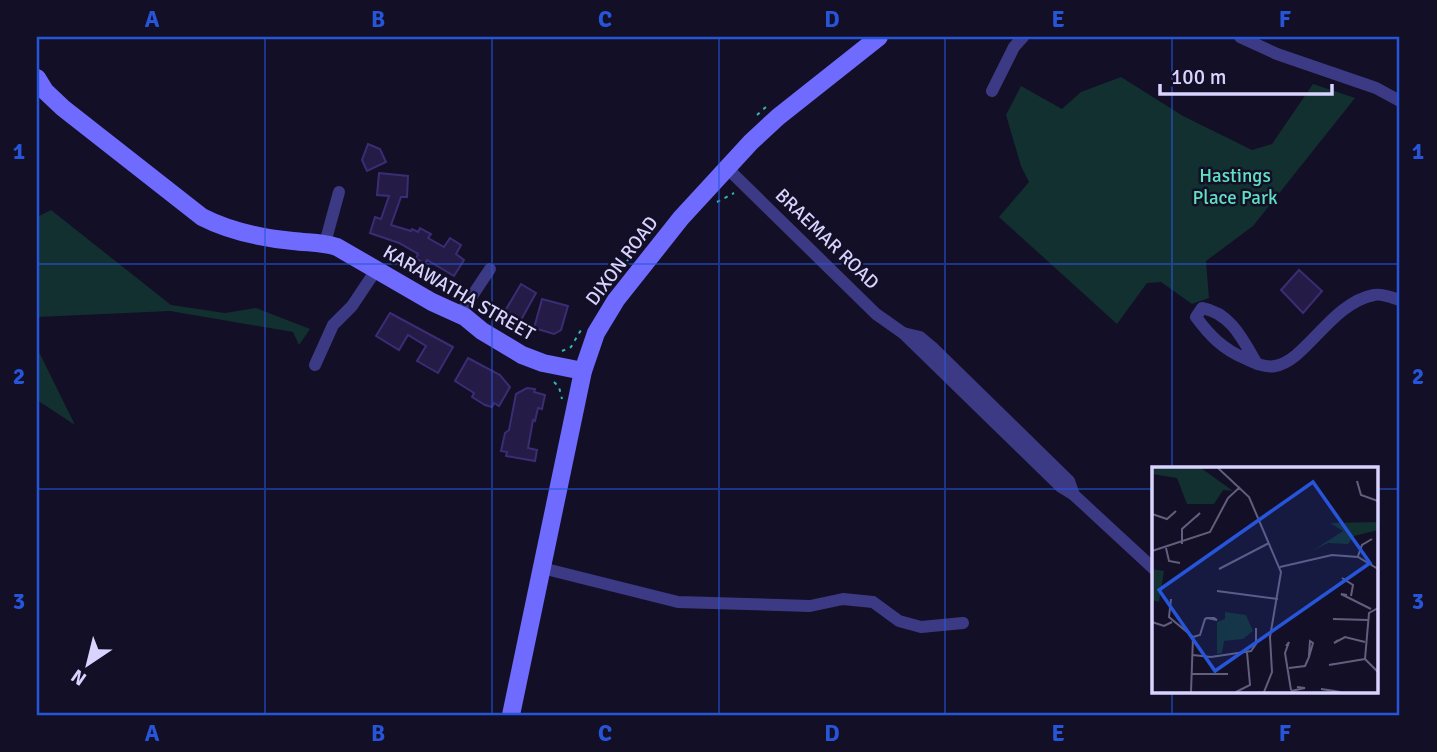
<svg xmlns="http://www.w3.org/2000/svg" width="1437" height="752" font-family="Signika,sans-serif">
	<rect width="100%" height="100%" fill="#130f26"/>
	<g fill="#12302f">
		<polygon points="1121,77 1183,116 1252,150 1272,144 1313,84 1355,98 1253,226 1206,261 1209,298 1192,304 1161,282 1147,283 1117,324 999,217 1029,182 1021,166 1006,115 1021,86 1062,109 1081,92"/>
		<polygon points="51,210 171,305 225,313 256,308 310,329 299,345 293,332 170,311 37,317 37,217"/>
		<polygon points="37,348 75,425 37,400"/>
	</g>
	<g fill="#241b47" stroke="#3b2d73" stroke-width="2">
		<polygon points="368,144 380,149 386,162 367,171 362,160"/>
		<polygon points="379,173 408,176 407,197 401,197 391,225 411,231 412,229 418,232 420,228 431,234 428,238 444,247 450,238 461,245 456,254 464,260 454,276 427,260 425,264 416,258 418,254 399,243 370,233 375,217 381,219 389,196 377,195"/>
		<polygon points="1299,270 1322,291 1303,313 1281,290"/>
		<polygon points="521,284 536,293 521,320 505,311"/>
		<polygon points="542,299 568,306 561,330 554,334 534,328"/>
		<polygon points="390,313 453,347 438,373 417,361 426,346 408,335 399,350 376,336"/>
		<polygon points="468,358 500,375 510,387 499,406 494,403 492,407 485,405 472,397 474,393 455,381"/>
		<polygon points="527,388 535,389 534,392 545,395 542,409 538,408 535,421 533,420 528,448 537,450 535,461 506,456 507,452 501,451 505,433 509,430 516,394"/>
	</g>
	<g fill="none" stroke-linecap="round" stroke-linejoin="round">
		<g stroke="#2fb8b0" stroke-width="2" stroke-dasharray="3.5 5" stroke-linecap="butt">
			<polyline points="757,115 768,105"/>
			<polyline points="717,202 734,193"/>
			<polyline points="627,261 643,241"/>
			<polyline points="562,351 571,347 581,330"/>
			<polyline points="554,382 559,387 562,399"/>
		</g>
		<g stroke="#3d3a85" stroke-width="12">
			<polyline points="1240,37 1277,54 1376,88 1400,101"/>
			<polyline points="992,91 1014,47 1023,37"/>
			<polyline points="727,168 876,314 903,333 1061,487 1074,495 1154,569"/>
			<polyline points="325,243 339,192"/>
			<polyline points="460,314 490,269"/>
			<polyline points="903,333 920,337 932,347 1069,481 1074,495"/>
			<path d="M1257 364C1243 340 1231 313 1202 308L1196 317C1210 336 1223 349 1244 358 1254 363 1265 368 1275 366 1306 361 1331 303 1374 295 1381 293 1393 298 1400 300"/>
			<polyline points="315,365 333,325 352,306 376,270"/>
			<polyline points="542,568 678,602 810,606 843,599 873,602 899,621 921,627 963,623"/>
		</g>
		<g stroke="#6f6bff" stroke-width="18">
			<path d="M37 78 45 91 63 108 202 217C229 231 263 238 293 241 309 243 322 242 337 247L432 302 465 317 482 331 522 355 543 363 583 371"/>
			<polyline points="511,715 583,371 596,333 616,300 681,218 751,142 778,117 879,37"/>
		</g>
	</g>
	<path fill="none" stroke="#2655da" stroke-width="2" stroke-opacity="0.55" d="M265 37V715M492 37V715M719 37V715M945 37V715M1172 37V468M37 264H1400M37 489H1154M1376 489H1400M1172 691V715"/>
	<g text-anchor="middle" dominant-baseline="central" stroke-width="5" stroke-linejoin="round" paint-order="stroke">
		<g font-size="19" fill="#5fe0c0" stroke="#130f26">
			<text x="1235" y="176">Hastings<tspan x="1235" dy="22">Place Park</tspan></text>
		</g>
		<g font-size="19" fill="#d9d4ff" stroke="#130f26">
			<text transform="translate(827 239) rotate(44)">BRAEMAR ROAD</text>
			<text transform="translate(622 261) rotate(-53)">DIXON ROAD</text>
			<text transform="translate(459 293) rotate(30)">KARAWATHA STREET</text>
		</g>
	</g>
	<g transform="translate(1152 467)">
		<rect width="226" height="226" fill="#130f26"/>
		<path d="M0 1H49L81 24 71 23 62 37H35L25 11 0 7ZM226 55V63L202 69 196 77 176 76 160 84 191 64 178 56ZM0 102 12 104 7 135 0 133ZM73 145 94 148 101 164 91 172 72 174 70 186 65 187V155L73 152Z" fill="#12302f"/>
		<path fill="none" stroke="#625e7d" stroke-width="2" d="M66 1 97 30 129 105 118 170 120 205 112 225M205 14 209 28 226 34M0 47 15 52 24 44M30 77V62L48 46 44 50M14 81 17 94 28 96M0 84 58 65 76 31 88 20M206 89 210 78 220 72M128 100 180 88 206 90 226 102M67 102 117 76M195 114 190 111 201 118 199 129M65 124 126 132M195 128 189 127 219 142M19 132 17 150 41 170 39 225M226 141 217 146 213 192 226 205M181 152 216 153M0 155 12 159 20 155M41 170 48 168 53 152 55 151H62L65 153 55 151M186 173 182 176 193 170 213 175M158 174 161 176 157 190V188ZM134 179 137 175 133 186 139 223M41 188 59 190 99 184 104 177V161M182 197 177 198 213 192M137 201 153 199 157 190M39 207H76M139 224 153 221 145 220M183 224 169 222 188 225M84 225 98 218 95 185"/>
		<path fill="#2655da" fill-opacity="0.15" stroke="#2655da" stroke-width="3.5" d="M161 15 218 96 63 204 7 123Z"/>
		<rect width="226" height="226" fill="none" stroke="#d9d4ff" stroke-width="3.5"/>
	</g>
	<rect width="1437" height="752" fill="none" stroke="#130f26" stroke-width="77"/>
	<g transform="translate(88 664) rotate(215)" stroke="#130f26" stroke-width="5" paint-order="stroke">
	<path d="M0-5L12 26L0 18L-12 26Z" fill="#d9d4ff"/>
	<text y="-10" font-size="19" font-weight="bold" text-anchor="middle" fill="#d9d4ff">N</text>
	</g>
	<path d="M1160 84v10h172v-10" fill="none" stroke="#d9d4ff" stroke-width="3.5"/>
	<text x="1171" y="84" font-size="21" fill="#d9d4ff" stroke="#130f26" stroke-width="5" paint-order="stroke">100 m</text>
	<rect x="38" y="38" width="1360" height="676" fill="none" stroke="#2655da" stroke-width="2.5"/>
	<g font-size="23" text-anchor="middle" font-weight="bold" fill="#2655da">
		<text x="152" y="27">A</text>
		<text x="378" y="27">B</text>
		<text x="605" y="27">C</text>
		<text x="832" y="27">D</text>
		<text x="1058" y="27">E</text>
		<text x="1285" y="27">F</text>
		<text x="19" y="159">1</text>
		<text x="1418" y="159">1</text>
		<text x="19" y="384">2</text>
		<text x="1418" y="384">2</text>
		<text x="19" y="609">3</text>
		<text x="1418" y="609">3</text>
		<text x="152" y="741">A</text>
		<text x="378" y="741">B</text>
		<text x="605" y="741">C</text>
		<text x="832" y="741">D</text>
		<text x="1058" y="741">E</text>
		<text x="1285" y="741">F</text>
	</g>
</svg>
